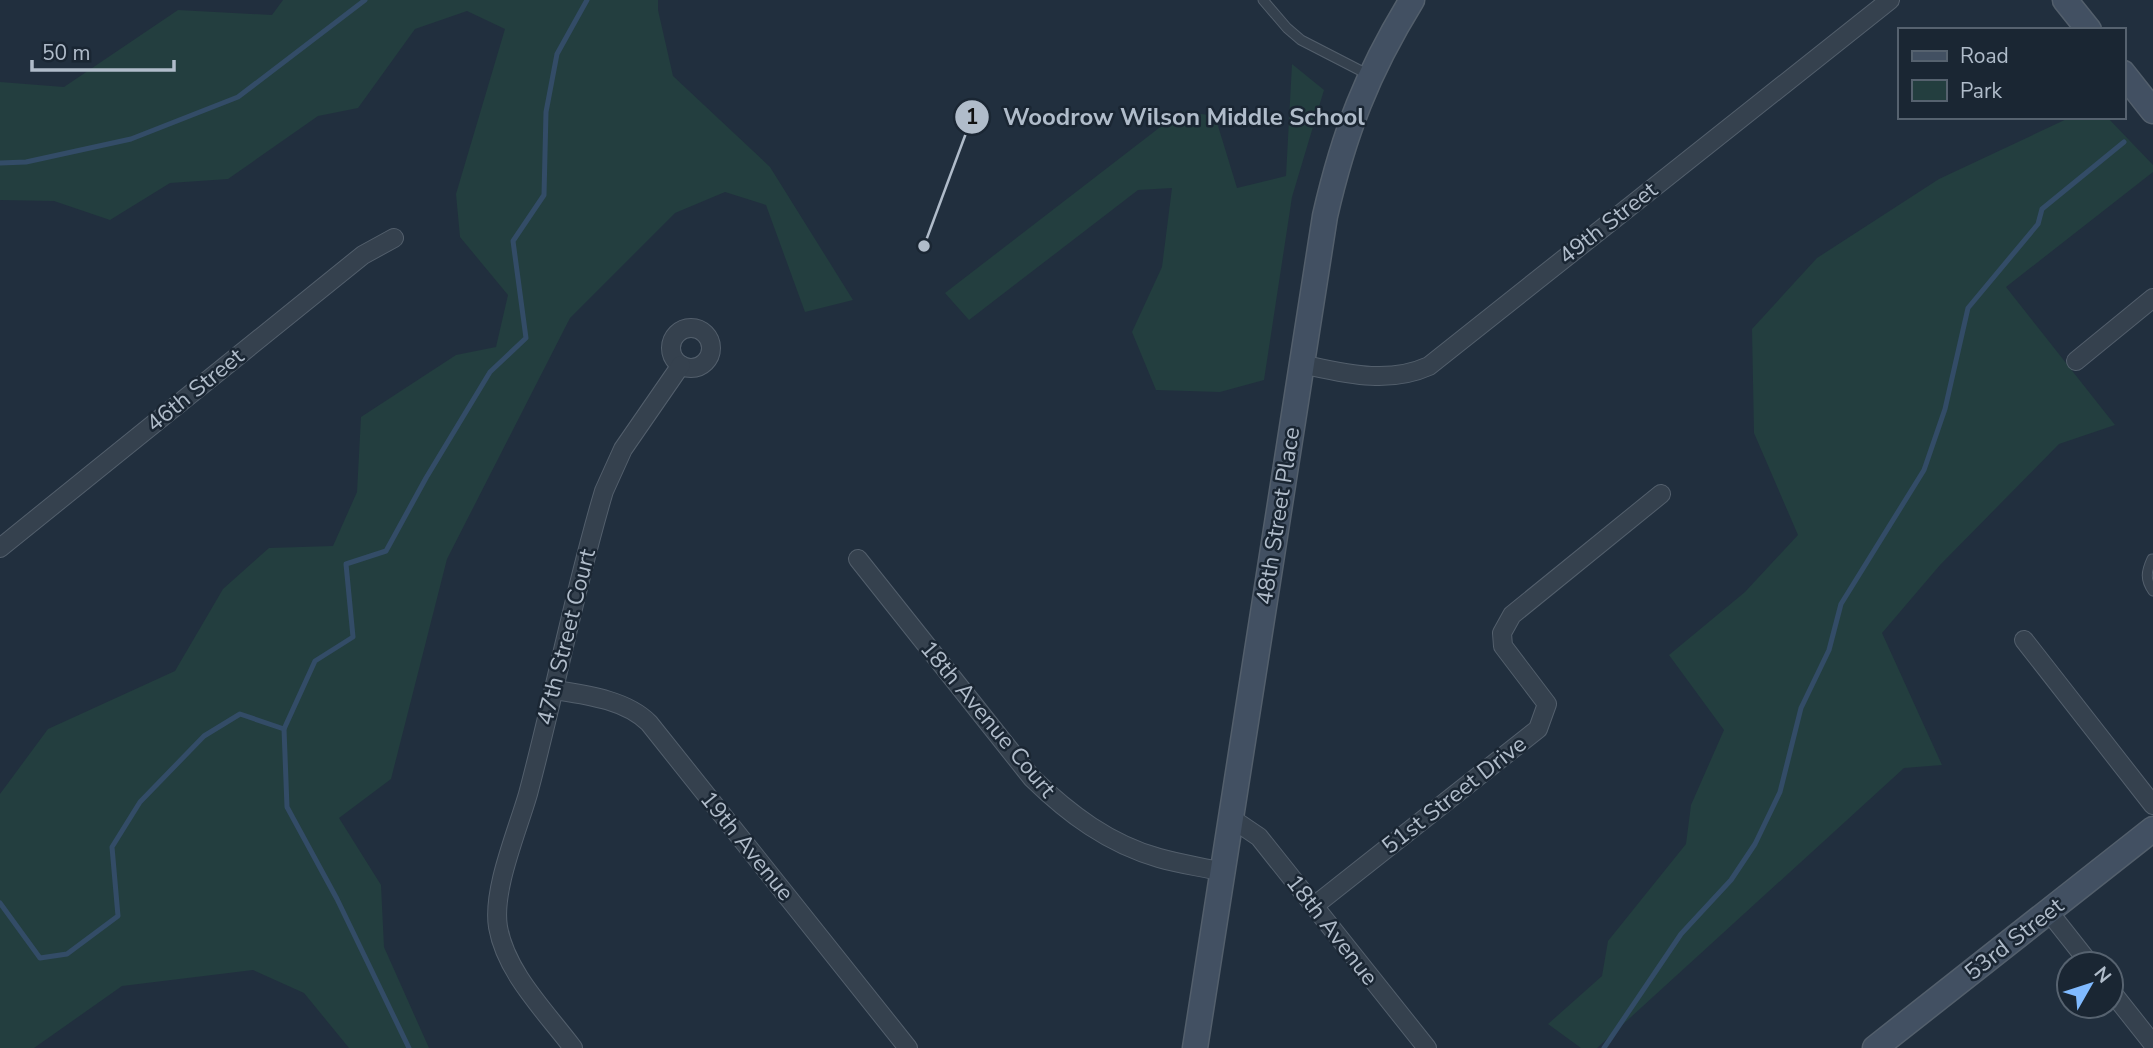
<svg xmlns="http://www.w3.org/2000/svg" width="2153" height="1048" font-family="'Nunito Sans',sans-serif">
	<rect width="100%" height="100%" fill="#212f3e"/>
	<g fill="#233e3f">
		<polygon points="283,0 658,0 658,10 673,76 770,167 853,300 805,312 766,205 725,192 675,213 570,318 447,559 391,779 339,818 381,885 384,947 429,1048 349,1048 304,993 253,970 122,986 34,1048 0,1048 0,794 48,729 175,671 223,589 269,548 333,546 357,492 361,417 456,355 496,347 508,295 460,237 456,194 505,29 467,11 415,29 358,108 318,116 228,179 170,183 110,220 54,201 0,200 0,82 64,87 178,10 272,15"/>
		<polygon points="1292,64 1324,90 1292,197 1264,380 1220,392 1156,390 1132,332 1162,267 1172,188 1138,190 969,320 945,293 1181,111 1215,116 1237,188 1286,176"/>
		<polygon points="2071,117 2107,117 2153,165 2153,172 2006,287 2115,425 2059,444 1940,565 1882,633 1942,765 1904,768 1597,1048 1581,1048 1548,1024 1602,976 1608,941 1686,844 1691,805 1724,730 1669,655 1745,592 1798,535 1754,433 1752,329 1817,258 1939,179"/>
	</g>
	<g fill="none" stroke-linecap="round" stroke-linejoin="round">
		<g stroke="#334c67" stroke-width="5">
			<polyline points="0,163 26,162 131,139 238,97 365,0"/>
			<polyline points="0,903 40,958 67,954 118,916 112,847 140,802 204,736 240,714 284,729"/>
			<polyline points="409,1048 337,899 287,807 284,729 315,661 353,637 346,564 386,551 426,478 490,372 526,338 513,241 544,195 546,112 557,54 587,0"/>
			<polyline points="1604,1048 1681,934 1731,880 1755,844 1780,792 1801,708 1829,650 1841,604 1924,470 1945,409 1968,308 2038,224 2042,209 2124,142"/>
		</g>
		<defs>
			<g id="lane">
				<polyline points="1263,0 1287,28 1301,40 1369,75"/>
				<path d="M2152 559C2146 572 2145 579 2153 591"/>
			</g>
			<g id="street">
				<circle cx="691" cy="348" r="20"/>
				<polyline points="2076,361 2153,298"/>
				<path d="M1301 364C1344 373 1387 385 1429 366L1890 0"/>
				<polyline points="0,548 363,255 394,238"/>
				<path d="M858 559 1032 778C1069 814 1109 844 1159 858 1180 864 1202 867 1223 872"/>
				<polyline points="2024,640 2153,805"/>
				<path d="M555 690C587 695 626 700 649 723L908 1048"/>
				<polyline points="1231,818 1259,837 1427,1048"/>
				<polyline points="1314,906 1538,729 1547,704 1503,646 1502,633 1512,615 1661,494"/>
				<polyline points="2049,912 2090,964"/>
				<polyline points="2111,991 2153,1044"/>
				<path d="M573 1048C546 1012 506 973 498 927 492 890 517 832 528 794 555 693 574 591 604 491L623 449 681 365"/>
			</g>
			<g id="secondary">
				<polyline points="2065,0 2089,30"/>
				<polyline points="2123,73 2153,111"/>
				<path d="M1195 1048 1325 216C1344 133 1367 73 1412 0"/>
				<polyline points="1875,1048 2153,829"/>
			</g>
		</defs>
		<use href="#lane" stroke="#535f6c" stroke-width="11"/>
		<use href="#street" stroke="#535f6c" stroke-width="20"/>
		<use href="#secondary" stroke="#535f6c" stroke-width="27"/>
		<use href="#lane" stroke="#35414e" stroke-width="9"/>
		<use href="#street" stroke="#35414e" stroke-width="18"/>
		<use href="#secondary" stroke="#425062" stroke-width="24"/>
	</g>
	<g text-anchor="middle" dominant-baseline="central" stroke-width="5" stroke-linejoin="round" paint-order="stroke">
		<g font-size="23" fill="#b0bcca" stroke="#1a2633">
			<text transform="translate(1608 223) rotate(-38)">49th Street</text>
			<text transform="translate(195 390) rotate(-39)">46th Street</text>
			<text transform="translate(1278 516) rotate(-81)">48th Street Place</text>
			<text transform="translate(566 637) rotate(-76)">47th Street Court</text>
			<text transform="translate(988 719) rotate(50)">18th Avenue Court</text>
			<text transform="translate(1454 795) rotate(-38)">51st Street Drive</text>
			<text transform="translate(747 846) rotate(51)">19th Avenue</text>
			<text transform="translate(1332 930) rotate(52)">18th Avenue</text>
			<text transform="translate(2014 939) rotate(-38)">53rd Street</text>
		</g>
	</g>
	<path fill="none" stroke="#b0bcca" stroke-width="2.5" d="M924 246L972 117"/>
	<g fill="#b0bcca" stroke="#1a2633" stroke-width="2.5">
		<circle cx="924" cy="246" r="7"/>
		<circle cx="972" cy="117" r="18"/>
	</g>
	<g font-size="21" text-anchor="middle" font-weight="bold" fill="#111">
		<text x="972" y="124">1</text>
	</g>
	<g font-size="24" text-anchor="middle" font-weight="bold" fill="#b0bcca" stroke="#1a2633" stroke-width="5" stroke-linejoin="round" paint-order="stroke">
		<text x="1184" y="125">Woodrow Wilson Middle School</text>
	</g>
	<rect x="1898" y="28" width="228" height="91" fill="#1a2633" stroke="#56626f" stroke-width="2"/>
	<rect x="1912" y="51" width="35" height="10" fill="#425062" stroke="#56626f" stroke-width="2"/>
	<text x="1960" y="63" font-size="21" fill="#b0bcca">Road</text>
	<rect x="1912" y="80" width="35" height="21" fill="#233e3f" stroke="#56626f" stroke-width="2"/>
	<text x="1960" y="98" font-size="21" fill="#b0bcca">Park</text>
	<g transform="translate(2090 985) rotate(51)"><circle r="33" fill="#1a2633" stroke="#56626f" stroke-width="2"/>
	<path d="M0-5L12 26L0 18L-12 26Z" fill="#80baff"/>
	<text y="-10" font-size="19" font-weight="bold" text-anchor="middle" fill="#b0bcca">N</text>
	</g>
	<path d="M32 60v10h142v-10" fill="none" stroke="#b0bcca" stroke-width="3.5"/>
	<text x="42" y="60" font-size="21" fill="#b0bcca" stroke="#1a2633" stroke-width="5" paint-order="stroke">50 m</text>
</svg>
